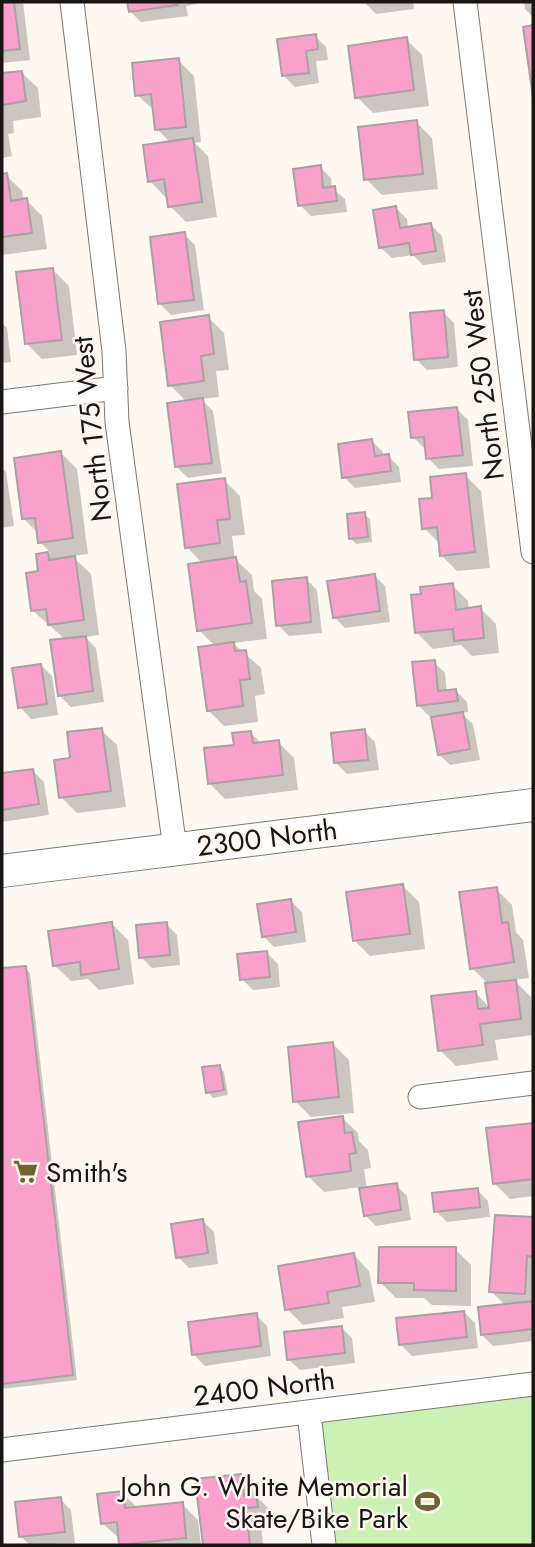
<svg xmlns="http://www.w3.org/2000/svg" width="535" height="1547" font-family="Jost,sans-serif">
	<rect width="100%" height="100%" fill="#fef8f1"/>
	<polygon fill="#ccf1b4" points="533,1395 533,1545 335,1545 320,1421"/>
	<g fill="#0003">
		<polygon points="2,2 23,2 30,60 2,63"/>
		<polygon points="129,2 196,2 197,4 186,6 188,16 141,22 130,11"/>
		<polygon points="364,2 413,2 414,9 376,14"/>
		<polygon points="524,2 533,2 533,17 525,9"/>
		<polygon points="315,36 326,47 328,60 316,61 319,83 295,87 284,76"/>
		<polygon points="406,39 422,55 429,106 373,113 357,97"/>
		<polygon points="178,60 194,76 201,142 195,143 208,156 217,217 186,222 170,206 168,197 165,197 150,181 171,143 157,129 155,111 137,95"/>
		<polygon points="22,73 38,88 41,117 13,121 14,133 8,134 12,156 2,158 2,75"/>
		<polygon points="416,122 432,138 438,189 382,195 366,179"/>
		<polygon points="320,167 331,178 332,188 345,199 347,212 311,216 300,205"/>
		<polygon points="6,175 22,191 24,201 26,200 42,216 47,249 2,255 2,176"/>
		<polygon points="396,208 407,219 408,228 431,225 442,236 446,262 423,265 413,255 392,258 380,247"/>
		<polygon points="184,234 195,245 204,310 171,315 160,304"/>
		<polygon points="53,270 69,286 77,355 42,359 26,343"/>
		<polygon points="443,312 454,323 458,367 427,370 416,359"/>
		<polygon points="208,317 224,333 229,370 216,371 219,397 201,399 213,411 222,473 188,478 177,467 187,402 170,385"/>
		<polygon points="2,323 7,328 11,362 2,363"/>
		<polygon points="457,409 468,420 473,466 439,469 428,458 427,448 424,448 413,437"/>
		<polygon points="372,441 383,452 383,456 388,456 399,467 401,482 355,488 344,477"/>
		<polygon points="61,453 77,469 88,554 72,556 91,574 99,635 85,637 96,648 104,702 71,707 60,696 66,640 33,611 40,572 38,555 51,553 40,542 39,534 23,518"/>
		<polygon points="2,468 6,472 14,526 2,528"/>
		<polygon points="465,475 481,491 490,568 457,571 441,555 440,544 424,528 434,499"/>
		<polygon points="224,480 240,496 245,535 232,536 235,559 252,575 254,591 262,599 267,639 233,643 261,668 265,694 255,696 258,722 224,726 208,710 215,646 199,630 203,564 187,547"/>
		<polygon points="364,514 370,519 372,542 356,544 351,539"/>
		<polygon points="374,575 385,586 390,622 345,628 334,617"/>
		<polygon points="306,579 317,590 322,633 289,636 278,625"/>
		<polygon points="452,585 468,601 469,610 480,608 496,624 499,653 472,656 461,645 433,649 417,633"/>
		<polygon points="434,662 445,673 447,692 456,691 467,702 468,712 461,713 473,724 480,760 450,765 439,754 432,716 429,716 418,705"/>
		<polygon points="41,665 52,676 58,715 31,719 20,707"/>
		<polygon points="101,730 117,745 126,807 77,813 61,797 72,759"/>
		<polygon points="364,731 375,742 379,770 347,774 336,763"/>
		<polygon points="251,733 262,744 278,742 294,758 298,790 225,799 209,783 236,746"/>
		<polygon points="33,771 44,782 49,815 2,822 2,775"/>
		<polygon points="403,886 419,902 425,949 370,956 354,940"/>
		<polygon points="496,889 512,905 516,932 523,940 529,978 514,980 531,997 533,1035 495,1040 498,1060 456,1066 440,1050 475,992 490,1008 487,983 472,968"/>
		<polygon points="291,901 302,912 306,942 274,947 263,936"/>
		<polygon points="112,924 128,940 134,984 99,990 88,979 71,981 55,966"/>
		<polygon points="166,924 177,935 180,965 152,968 141,957"/>
		<polygon points="267,953 278,964 280,987 253,990 242,979"/>
		<polygon points="25,968 30,973 77,1380 2,1389 2,970"/>
		<polygon points="333,1044 349,1060 354,1113 311,1117 295,1101"/>
		<polygon points="219,1067 224,1072 228,1095 213,1098 208,1092"/>
		<polygon points="342,1118 358,1133 359,1141 368,1150 371,1168 364,1169 367,1189 396,1185 407,1196 411,1220 376,1226 365,1215 361,1187 324,1192 308,1176"/>
		<polygon points="533,1125 533,1196 510,1199 494,1183 488,1130"/>
		<polygon points="477,1190 488,1201 490,1217 447,1222 436,1211"/>
		<polygon points="496,1216 533,1219 533,1341 493,1346 482,1335 506,1306 491,1291"/>
		<polygon points="203,1221 214,1232 218,1264 189,1268 178,1257"/>
		<polygon points="455,1249 471,1265 471,1306 432,1305 424,1298 396,1298 380,1282"/>
		<polygon points="354,1255 369,1271 375,1302 342,1307 344,1318 303,1325 287,1309"/>
		<polygon points="464,1312 475,1323 478,1348 412,1356 401,1345"/>
		<polygon points="256,1315 267,1326 271,1356 205,1366 194,1355"/>
		<polygon points="341,1327 352,1338 355,1363 300,1370 288,1359"/>
		<polygon points="240,1476 256,1491 257,1497 272,1512 273,1522 261,1524 263,1545 205,1545 197,1480"/>
		<polygon points="122,1493 138,1508 182,1504 198,1520 201,1545 122,1545 120,1539 102,1523"/>
		<polygon points="60,1499 71,1510 75,1543 30,1545 21,1537"/>
	</g>
	<g fill="#f9a1cb" stroke="#aaa1a5" stroke-width="2">
		<polygon points="2,2 14,2 20,49 2,51"/>
		<polygon points="127,2 177,2 178,5 129,12"/>
		<polygon points="533,25 533,97 523,27"/>
		<polygon points="316,34 318,49 306,51 309,73 282,76 277,39"/>
		<polygon points="407,37 414,90 355,98 348,46"/>
		<polygon points="179,58 186,127 155,130 151,94 135,96 132,63"/>
		<polygon points="22,71 26,101 2,105 2,73"/>
		<polygon points="417,120 423,174 364,180 358,127"/>
		<polygon points="193,138 202,202 168,207 164,179 148,182 143,145"/>
		<polygon points="321,165 323,188 335,186 337,201 298,206 293,169"/>
		<polygon points="7,173 11,201 27,198 32,233 2,237 2,174"/>
		<polygon points="396,206 400,228 431,223 436,251 411,255 409,243 379,248 373,210"/>
		<polygon points="185,232 194,300 158,304 150,237"/>
		<polygon points="53,268 62,340 25,344 16,272"/>
		<polygon points="444,310 448,357 414,360 410,313"/>
		<polygon points="209,315 214,354 201,356 204,381 168,386 160,322"/>
		<polygon points="203,398 212,463 175,467 167,403"/>
		<polygon points="457,407 463,455 426,459 424,437 411,438 408,412"/>
		<polygon points="372,439 375,456 389,454 391,471 342,478 338,444"/>
		<polygon points="61,451 73,538 38,543 35,518 22,519 14,458"/>
		<polygon points="466,473 475,552 440,556 437,527 422,529 419,499 432,498 430,477"/>
		<polygon points="225,478 230,519 217,520 220,543 185,548 177,484"/>
		<polygon points="365,512 368,537 349,539 347,514"/>
		<polygon points="48,552 49,560 75,556 84,620 48,625 46,609 31,611 26,573 38,571 36,554"/>
		<polygon points="236,557 240,582 246,581 252,623 197,631 188,564"/>
		<polygon points="375,574 380,611 333,618 327,581"/>
		<polygon points="307,577 311,622 276,626 272,581"/>
		<polygon points="453,583 456,610 481,606 484,638 454,641 453,629 415,633 411,595 421,594 420,587"/>
		<polygon points="86,636 93,691 58,696 50,640"/>
		<polygon points="234,642 235,651 246,650 250,679 240,680 243,706 207,711 198,647"/>
		<polygon points="435,660 438,691 456,689 458,701 417,706 412,662"/>
		<polygon points="41,664 47,704 18,708 12,668"/>
		<polygon points="463,712 470,749 438,755 431,717"/>
		<polygon points="102,728 111,791 59,798 54,760 70,758 67,732"/>
		<polygon points="365,729 368,760 334,763 331,733"/>
		<polygon points="251,731 253,743 279,740 283,775 208,784 204,748 234,745 232,733"/>
		<polygon points="33,769 39,804 2,810 2,773"/>
		<polygon points="403,884 410,934 353,941 346,892"/>
		<polygon points="497,887 502,923 508,922 514,962 470,969 459,892"/>
		<polygon points="291,899 296,932 262,937 257,904"/>
		<polygon points="112,922 119,969 81,975 80,962 53,966 48,931"/>
		<polygon points="167,922 170,955 139,958 136,925"/>
		<polygon points="267,951 270,977 240,980 237,954"/>
		<polygon points="26,966 73,1375 2,1384 2,968"/>
		<polygon points="516,980 521,1019 480,1024 483,1045 438,1051 431,996 476,991 478,1009 489,1008 485,983"/>
		<polygon points="333,1042 339,1097 293,1102 288,1047"/>
		<polygon points="220,1065 224,1090 206,1093 202,1067"/>
		<polygon points="343,1116 345,1133 352,1132 356,1153 349,1154 351,1171 306,1177 298,1122"/>
		<polygon points="533,1123 533,1179 493,1184 486,1128"/>
		<polygon points="397,1183 401,1210 364,1216 359,1188"/>
		<polygon points="478,1188 480,1207 434,1212 432,1193"/>
		<polygon points="495,1215 533,1217 533,1257 527,1256 525,1294 489,1292"/>
		<polygon points="203,1219 208,1253 176,1258 171,1224"/>
		<polygon points="379,1247 456,1247 456,1291 414,1290 414,1283 378,1283"/>
		<polygon points="354,1253 360,1286 327,1292 329,1303 285,1310 278,1266"/>
		<polygon points="532,1301 533,1329 481,1335 478,1307"/>
		<polygon points="464,1311 467,1337 399,1345 396,1318"/>
		<polygon points="257,1313 261,1346 192,1355 188,1322"/>
		<polygon points="342,1326 345,1353 287,1360 284,1332"/>
		<polygon points="241,1474 244,1496 256,1494 258,1507 246,1508 250,1545 203,1545 195,1479"/>
		<polygon points="123,1491 125,1508 183,1502 186,1538 119,1545 117,1522 101,1524 97,1494"/>
		<polygon points="61,1497 65,1532 19,1537 15,1502"/>
	</g>
	<g fill="none" stroke-linecap="round" stroke-linejoin="round">
		<defs>
			<g id="street">
				<polyline points="72,2 114,351 117,422 175,849"/>
				<polyline points="465,2 533,552"/>
				<polyline points="2,402 116,388"/>
				<polyline points="420,1097 533,1083"/>
				<polyline points="309,1413 324,1545"/>
				<polyline points="2,1450 533,1384"/>
			</g>
			<polyline id="secondary" points="2,871 533,805"/>
		</defs>
		<use href="#street" stroke="#7d7771" stroke-width="25"/>
		<use href="#secondary" stroke="#7d7771" stroke-width="34"/>
		<use href="#street" stroke="#fff" stroke-width="23"/>
		<use href="#secondary" stroke="#fff" stroke-width="32"/>
	</g>
	<defs>
		<symbol id="supermarket-bare" viewBox="-9 -9 18 18"><path d="M-6-5.5h2.5l.6 2H6L4.5 2H-2.5L-4.4-4H-6ZM-1.5 3.2a1.3 1.3 0 1 0 .1 0ZM3 3.2a1.3 1.3 0 1 0 .1 0Z" fill="#6f6330" stroke="#fef8f1" stroke-width="2.5" paint-order="stroke"/></symbol>
		<symbol id="stadium-bare" viewBox="-9 -9 18 18"><path d="M0-5a6.5 5 0 1 0 0 10a6.5 5 0 1 0 0-10ZM-3.5-1.8h7v3.6h-7Z" fill="#6f6330" stroke="#fef8f1" stroke-width="2.5" paint-order="stroke"/></symbol>
	</defs>
	<g fill-rule="evenodd">
		<use href="#supermarket-bare" x="8" y="1154" width="35" height="35"/>
		<use href="#stadium-bare" x="410" y="1484" width="35" height="35"/>
	</g>
	<g text-anchor="middle" dominant-baseline="central" stroke-width="5" stroke-linejoin="round" paint-order="stroke">
		<g font-size="28" fill="#191614" stroke="#fef8f1">
			<text transform="translate(483 385) rotate(-97)">North 250 West</text>
			<text transform="translate(92 429) rotate(-96)">North 175 West</text>
			<text transform="translate(267 838) rotate(-7)">2300 North</text>
			<text transform="translate(264 1388) rotate(-7)">2400 North</text>
		</g>
		<g font-size="28" fill="#191614" stroke="#fef8f1" text-anchor="start">
			<text x="46" y="1172">Smith's</text>
			<text x="408" y="1486" text-anchor="end">John G. White Memorial<tspan x="408" dy="32">Skate/Bike Park</tspan></text>
		</g>
	</g>
	<rect width="535" height="1547" fill="none" stroke="#191614" stroke-width="7"/>
</svg>
